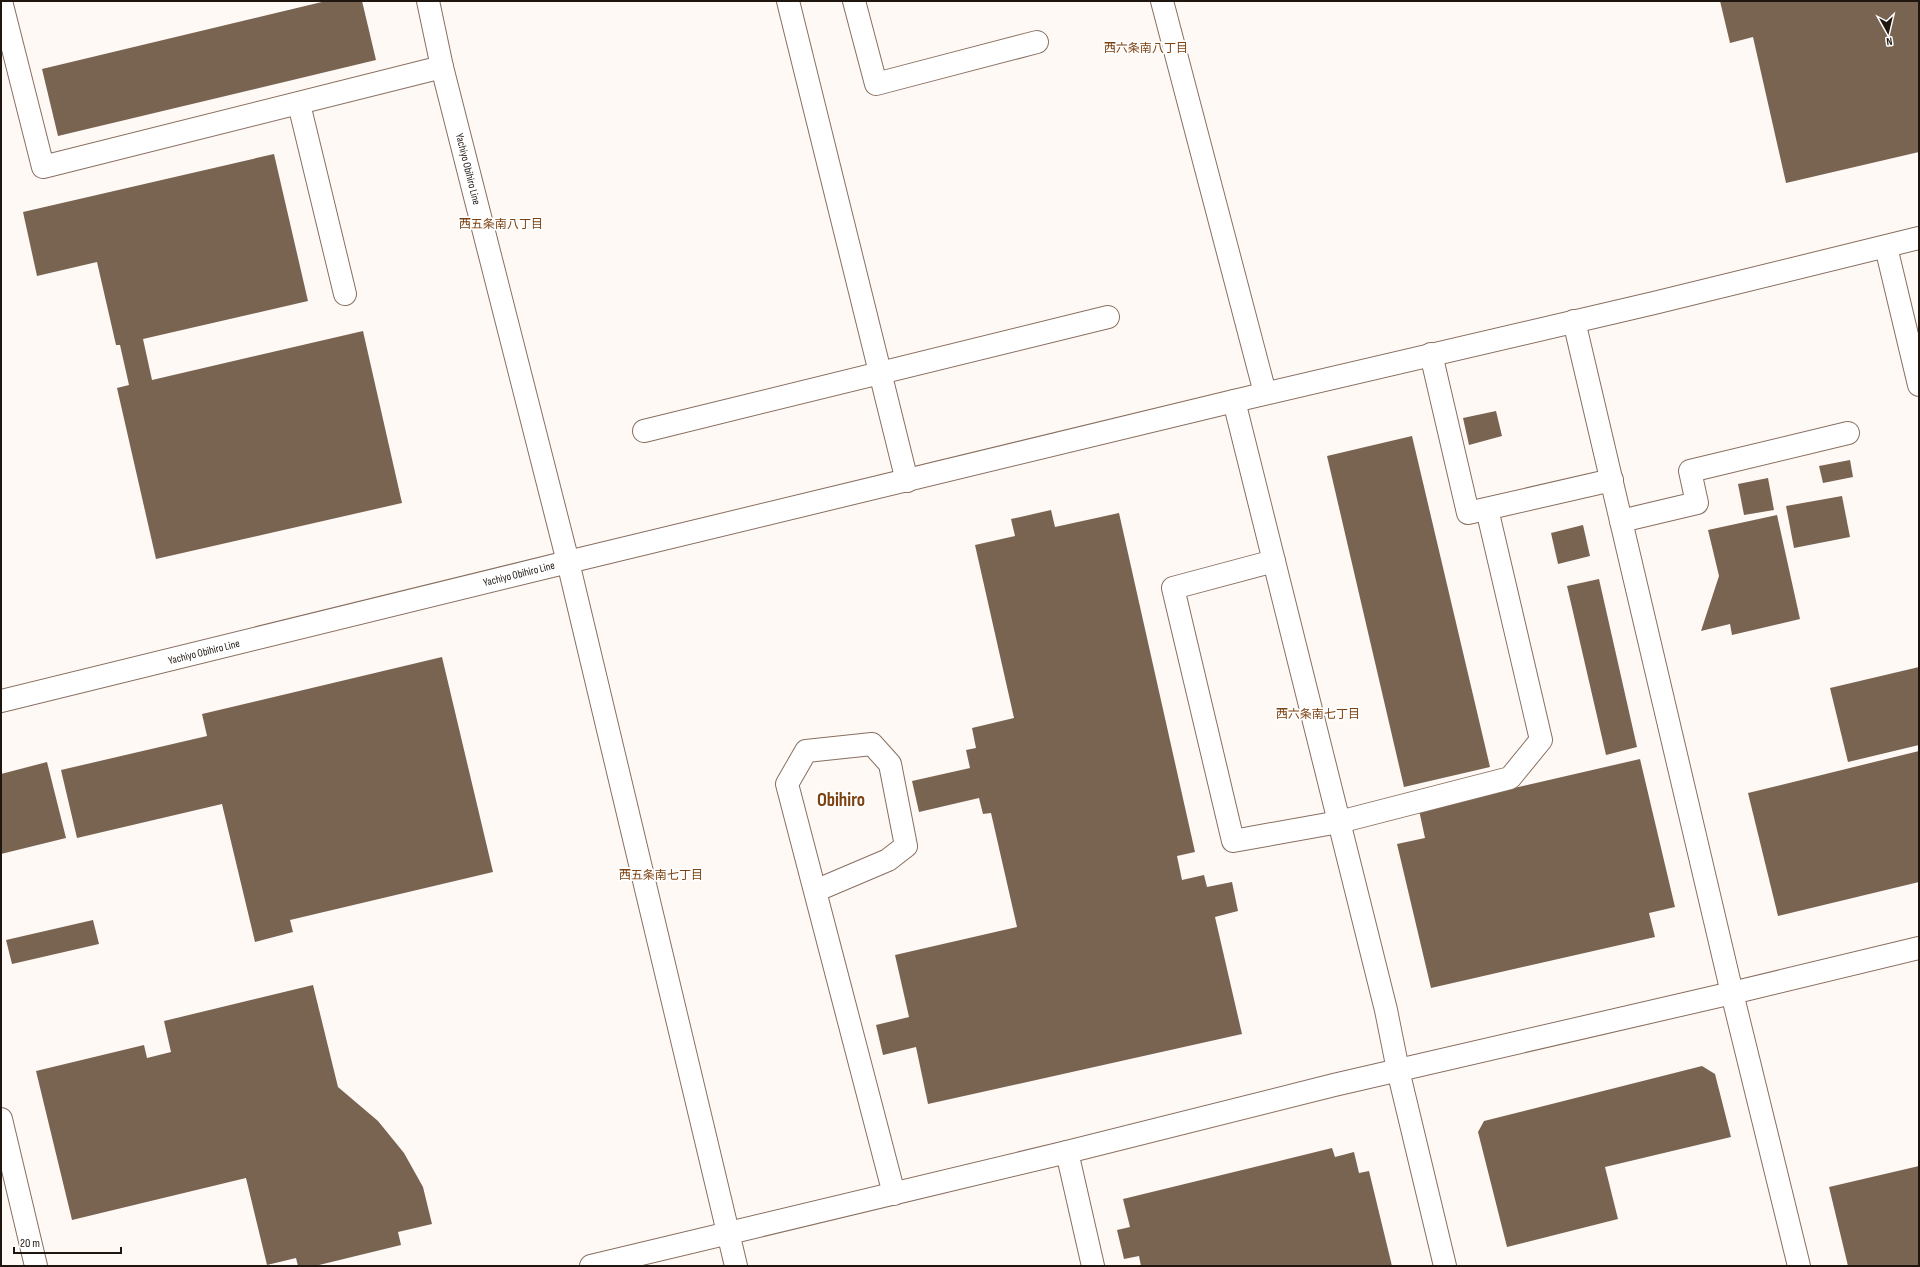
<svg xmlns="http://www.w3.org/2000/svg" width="1920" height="1267" font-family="'Sofia Sans Condensed','Noto Sans JP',sans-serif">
	<rect width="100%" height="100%" fill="#fff9f6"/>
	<g fill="#796452">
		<polygon points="326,1 362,1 376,60 58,136 42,69"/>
		<polygon points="1720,1 1919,1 1919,152 1786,183 1753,37 1730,43"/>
		<polygon points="274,154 308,301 143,339 152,380 363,331 402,503 156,559 117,388 129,385 120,345 116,345 97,262 37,276 23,212"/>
		<polygon points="1496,411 1502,436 1469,445 1463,418"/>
		<polygon points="1412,436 1490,767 1404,787 1327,456"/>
		<polygon points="1850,460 1853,477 1823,483 1819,466"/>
		<polygon points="1768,478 1774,510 1744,515 1738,484"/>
		<polygon points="1842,496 1850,537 1794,548 1786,506"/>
		<polygon points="1051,510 1055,527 1119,513 1195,852 1177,856 1182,880 1204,875 1207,887 1232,882 1238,911 1215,917 1242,1034 928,1104 916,1047 883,1055 876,1025 909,1017 895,955 1017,927 991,813 983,814 979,798 919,812 912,781 970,768 966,750 976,748 972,728 1014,718 975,545 1015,536 1011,519"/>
		<polygon points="1777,515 1800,619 1732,635 1730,624 1701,631 1719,576 1708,530"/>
		<polygon points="1583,525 1590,556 1558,564 1551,533"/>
		<polygon points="1599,579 1637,747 1606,755 1567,586"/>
		<polygon points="442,657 493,872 290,920 293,932 255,942 222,804 77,838 61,770 207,736 202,714"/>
		<polygon points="1919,667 1919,745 1848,762 1830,688"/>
		<polygon points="1919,751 1919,882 1778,916 1748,793"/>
		<polygon points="1640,759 1675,907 1649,913 1655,937 1431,988 1397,844 1425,838 1419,810"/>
		<polygon points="47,762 66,838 1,854 1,774"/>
		<polygon points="93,920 99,944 12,964 6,940"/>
		<polygon points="313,985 338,1087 378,1121 404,1153 423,1187 432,1224 398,1232 401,1245 315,1266 298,1266 296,1258 267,1265 246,1178 72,1220 36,1071 144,1045 147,1058 171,1052 164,1021"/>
		<polygon points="1702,1066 1715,1074 1731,1137 1605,1167 1618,1219 1507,1247 1478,1132 1484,1121"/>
		<polygon points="1332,1148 1335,1157 1354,1152 1359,1173 1369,1171 1392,1266 1141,1266 1139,1256 1124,1259 1117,1230 1130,1227 1123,1199"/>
		<polygon points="1919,1166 1919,1266 1848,1266 1829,1187"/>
	</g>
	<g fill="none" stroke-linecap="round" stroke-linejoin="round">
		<defs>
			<g id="minor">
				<polyline points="1,1 43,167 442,67"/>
				<polyline points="788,1 907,481"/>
				<polyline points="854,1 876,84 1037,42"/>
				<polyline points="1162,1 1265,393"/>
				<polyline points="299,104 345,294"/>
				<polyline points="1886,247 1919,385"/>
				<polyline points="1574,321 1732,993 1799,1266"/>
				<polyline points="1431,354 1468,513 1612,480"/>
				<polyline points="1234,401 1386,1010 1398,1070 1445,1266"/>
				<polyline points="644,431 1108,317"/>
				<polyline points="1621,521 1697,503 1690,471 1848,433"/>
				<polyline points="1274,561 1173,588 1233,841 1339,822 1510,778 1541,740 1487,509"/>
				<polyline points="815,891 888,860 906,846 890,764 872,744 806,751 787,784 894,1194"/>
				<polyline points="1,1119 36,1266"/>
				<polyline points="1067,1152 1093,1266"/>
				<polyline points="591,1266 1067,1152 1334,1085 1732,993 1919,948"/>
				<polyline points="736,1266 568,562 1234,401 1654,303 1919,238"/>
			</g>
			<polyline id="major" points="1,701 568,562 442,67 428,1"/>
		</defs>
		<use href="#minor" stroke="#886f60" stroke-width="24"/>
		<use href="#major" stroke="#886f60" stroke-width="24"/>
		<use href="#minor" stroke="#fff" stroke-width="22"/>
		<use href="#major" stroke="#fff" stroke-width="22"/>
	</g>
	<g text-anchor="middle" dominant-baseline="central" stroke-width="3.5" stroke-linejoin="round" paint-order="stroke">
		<g font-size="11" fill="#1f1610" stroke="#fff">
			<text transform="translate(468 169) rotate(76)">Yachiyo Obihiro Line</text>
			<text transform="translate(519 574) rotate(-14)">Yachiyo Obihiro Line</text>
			<text transform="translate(204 652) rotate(-14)">Yachiyo Obihiro Line</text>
		</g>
		<g font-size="12" fill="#7d4212" stroke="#fff">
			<text x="1146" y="48">西六条南八丁目</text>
			<text x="501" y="224">西五条南八丁目</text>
			<text x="1318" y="714">西六条南七丁目</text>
			<text x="661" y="875">西五条南七丁目</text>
		</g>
		<g font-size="19" font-weight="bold" fill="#7d4212" stroke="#fff">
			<text x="841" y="800">Obihiro</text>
		</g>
	</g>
	<rect width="1920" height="1267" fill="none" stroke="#1f1610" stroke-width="4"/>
	<g transform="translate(1888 32) rotate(172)" stroke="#ffffff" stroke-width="3" paint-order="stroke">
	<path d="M0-3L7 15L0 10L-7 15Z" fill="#1f1610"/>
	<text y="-6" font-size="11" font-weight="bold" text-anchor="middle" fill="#1f1610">N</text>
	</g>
	<path d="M14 1247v6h107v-6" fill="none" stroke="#1f1610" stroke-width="2"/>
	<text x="20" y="1247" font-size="12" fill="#1f1610" stroke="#ffffff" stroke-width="3" paint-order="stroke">20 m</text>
</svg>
